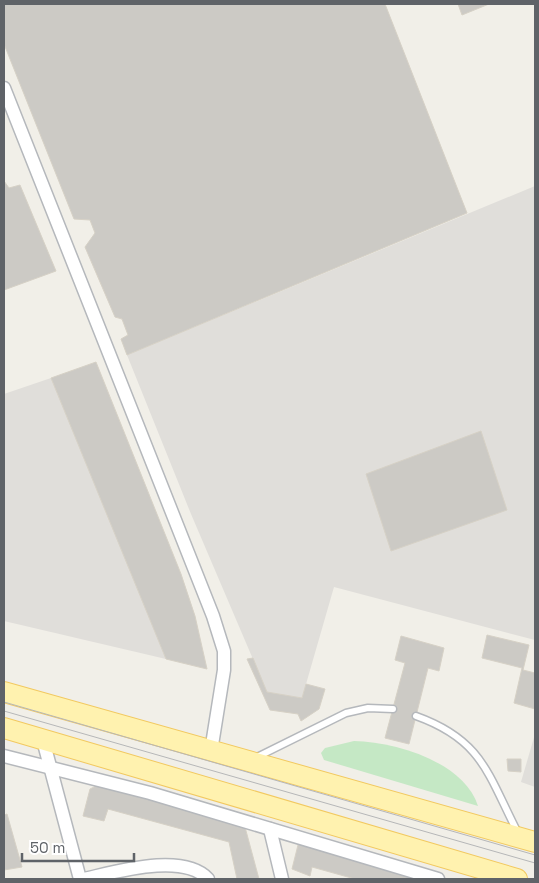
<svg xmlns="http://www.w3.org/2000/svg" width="539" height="883" font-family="'Space Grotesk',sans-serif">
	<rect width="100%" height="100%" fill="#f1efe8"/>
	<g fill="#e0deda">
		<polygon points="535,186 535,640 334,587 302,698 267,692 191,514 127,355"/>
		<polygon points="51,378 127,563 166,659 4,621 4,394"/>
		<polygon points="535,734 535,787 521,782"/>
	</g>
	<path fill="#c5e8c5" d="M354 741C396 742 464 762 478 806L324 760 321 753 325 748Z"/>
	<g fill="#cccac5" stroke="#d6d1c6">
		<polygon points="4,4 385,4 467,213 127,355 121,339 128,335 122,319 115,317 85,247 95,233 90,220 74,219 4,44"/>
		<polygon points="458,4 489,4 462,15"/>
		<polygon points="4,181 9,188 20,185 56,271 4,290"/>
		<polygon points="96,362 181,574 195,616 207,669 166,659 51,378"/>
		<polygon points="481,431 507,510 391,551 366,474"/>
		<polygon points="487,635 529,645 523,670 535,673 535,709 514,703 522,668 482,658"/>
		<polygon points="401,636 444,648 439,671 428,668 409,744 385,738 405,663 395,660"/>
		<polygon points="253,658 267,692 302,698 306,684 325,689 319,709 301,721 298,714 270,710 247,659"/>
		<polygon points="507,759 521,759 521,772 508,771"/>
		<polygon points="100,784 245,827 259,879 237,879 229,842 108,809 104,821 83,816 90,789"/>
		<polygon points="7,814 22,867 4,870 4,815"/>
		<polygon points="306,844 419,879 355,879 312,867 310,876 292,869 298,845"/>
	</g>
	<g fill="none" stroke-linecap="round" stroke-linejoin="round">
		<defs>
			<g id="service">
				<path d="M416 716C483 740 488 775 518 833"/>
				<polyline points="255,758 346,713 368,708 393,709"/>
			</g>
			<g id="minor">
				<polyline points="4,88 213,616 224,651 224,670 211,751"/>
				<polyline points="43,740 80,879"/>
				<polyline points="4,756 150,793 438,879"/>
				<polyline points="270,829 282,879"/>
				<path d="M84 879C116 872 183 852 208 879"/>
			</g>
			<g id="primary">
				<polyline points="4,692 535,842"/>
				<polyline points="4,728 517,879"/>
			</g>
		</defs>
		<use href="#service" stroke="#b5b8bc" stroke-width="9"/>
		<use href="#minor" stroke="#b5b8bc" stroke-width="15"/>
		<use href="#primary" stroke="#f2c960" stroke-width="22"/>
		<use href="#service" stroke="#fff" stroke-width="6"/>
		<use href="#minor" stroke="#fff" stroke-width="12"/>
		<use href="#primary" stroke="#fff2af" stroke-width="20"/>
		<g stroke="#b6b7b8" stroke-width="1">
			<polyline points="4,702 535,855"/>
			<polyline points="4,711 535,863"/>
		</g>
	</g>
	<rect width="539" height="883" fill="none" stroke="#5f6368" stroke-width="10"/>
	<path d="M22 853v8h112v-8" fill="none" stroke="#5f6368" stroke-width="2.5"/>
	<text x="30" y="853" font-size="15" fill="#5f6368" stroke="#ffffff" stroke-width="4" paint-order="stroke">50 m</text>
</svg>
